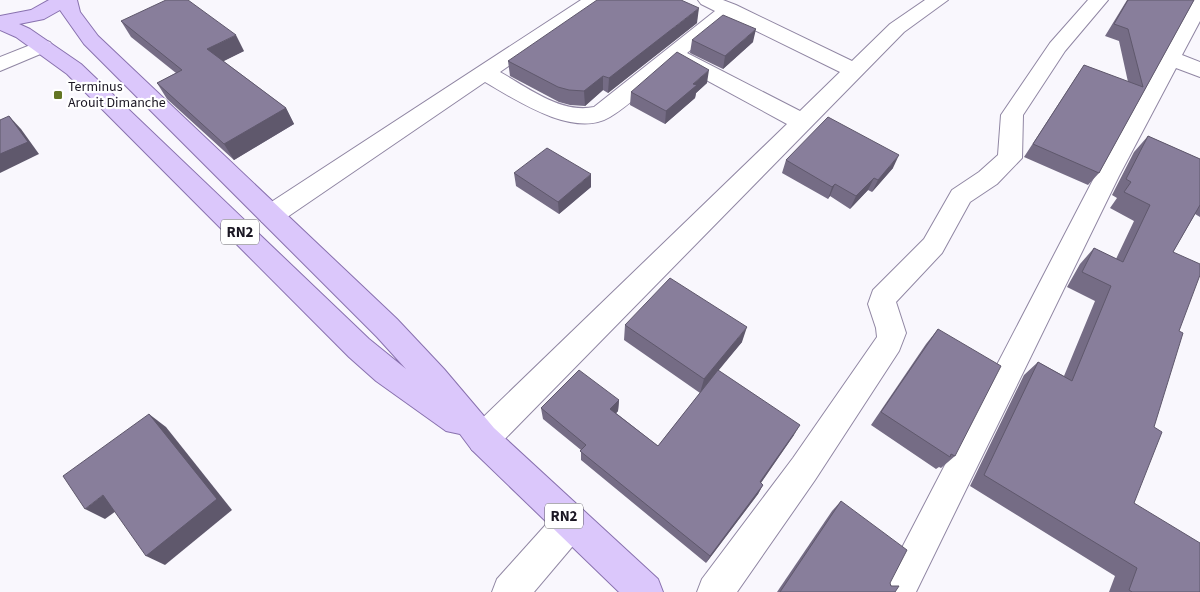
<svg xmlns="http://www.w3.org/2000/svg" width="1200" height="592" font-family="'Source Sans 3',sans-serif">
	<rect width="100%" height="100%" fill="#f9f7fd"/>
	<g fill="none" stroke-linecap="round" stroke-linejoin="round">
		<defs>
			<g id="minor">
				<path d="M581 0H604L500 72C527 87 561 114 594 107L715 11 701 4 698 0H723L736 5 852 61 890 24 925 0H948L904 32 494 450 483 454 472 450 467 439 472 428 787 124 675 63C654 81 633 103 610 117 574 139 516 100 485 82L280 222 271 224 262 222 258 215 262 208ZM730 18 840 72 800 111 687 53Z"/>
				<polygon points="1088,0 1108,0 1065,51 1023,115 1022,158 997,184 970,202 942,253 896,302 906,333 899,351 815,480 737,592 697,592 702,579 793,458 877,337 876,328 868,304 873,290 924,239 952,190 979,172 998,155 1001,115 1050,43"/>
				<polygon points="1193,0 1200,0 1200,21 1182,55 1200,62 1200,77 1176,68 1119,176 916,592 879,592 1095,176"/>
				<polygon points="43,40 50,42 53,46 50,50 0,71 0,57"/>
				<polygon points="571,505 583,510 588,522 583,534 534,592 492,592 497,579 559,510"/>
			</g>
			<path id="primary" d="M49 0H77L80 12 98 36 397 319 444 369 494 428 658 579 663 592H619L472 450 460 434 446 431 376 381 349 357 67 74 16 37 0 30V16L31 10ZM60 10 84 44 377 337 406 369 369 339 81 64 30 29 19 24 44 19Z"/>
		</defs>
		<use href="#minor" stroke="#9086a3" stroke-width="2"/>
		<use href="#primary" stroke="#8871ae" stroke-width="2"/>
		<use href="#minor" fill="#fff" fill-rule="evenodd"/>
		<use href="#primary" fill="#dbc7fb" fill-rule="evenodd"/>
	</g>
	<g fill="#756c85">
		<polygon points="1127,0 1194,0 1099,173 1088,185 1024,157 1084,65 1128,82 1119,41 1105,36"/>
		<polygon points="121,21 244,51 223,61 286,108 294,124 234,160 167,99 157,83 176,73 131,37"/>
		<polygon points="697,23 608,93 603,90 585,106 570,105 559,102 510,76 508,61"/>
		<polygon points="692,40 753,42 723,69 690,53"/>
		<polygon points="707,83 696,93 695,98 665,124 630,105 631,92"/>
		<polygon points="1148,136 1200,159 1200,217 1195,214 1173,252 1179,331 1134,503 1200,592 1109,592 1115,576 970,486 1024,375 1038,362 1064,376 1095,301 1067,287 1080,264 1094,248 1116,259 1134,221 1110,208 1117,198 1112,195 1134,152"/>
		<polygon points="786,160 893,168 872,192 868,190 850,209 830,196 828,199 782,173"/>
		<polygon points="514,173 591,187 559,214 516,186"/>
		<polygon points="625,325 742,342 718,370 794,435 761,483 763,485 758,494 706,563 581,460 581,450 543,419 541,408 619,400 618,411 616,413 658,446 700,393 624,340"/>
		<polygon points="938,329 955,456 941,468 939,467 936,469 871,425 926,344"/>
		<polygon points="841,501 895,592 777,592 832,511"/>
	</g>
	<g fill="#5f586c">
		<polygon points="699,8 697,23 608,93 609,78"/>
		<polygon points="756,29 753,42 723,69 725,56"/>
		<polygon points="236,35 244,51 216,65 207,49"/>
		<polygon points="709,70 707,83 696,93 695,98 665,124 666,111 693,84"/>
		<polygon points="603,76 603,90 585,106 584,91"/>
		<polygon points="286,108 294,124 234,160 224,144"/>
		<polygon points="9,116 21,129 39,154 0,173 0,154"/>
		<polygon points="899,155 893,168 872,192 878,180"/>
		<polygon points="591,174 591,187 559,214 558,202"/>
		<polygon points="874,178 868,190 850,209 856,196"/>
		<polygon points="835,184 830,196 828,199 832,187"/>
		<polygon points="747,327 742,342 700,393 704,379"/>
		<polygon points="619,400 618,411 610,420 610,409"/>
		<polygon points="149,414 166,427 232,510 165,565 146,556"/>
		<polygon points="800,425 794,435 755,491 760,482"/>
		<polygon points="763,485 758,494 706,563 710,556"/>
		<polygon points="103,495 123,506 105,519 85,509"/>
	</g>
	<g fill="#887e9b" stroke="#5f586c">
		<polygon points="166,0 188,0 236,35 207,49 286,108 224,144 157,83 182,70 121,21"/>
		<polygon points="597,0 681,0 699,8 609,78 603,76 584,91 569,90 558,87 508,61"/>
		<polygon points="1128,0 1194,0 1099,173 1033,144 1084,65 1143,87 1128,29 1114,24"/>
		<polygon points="723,15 756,29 725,56 692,40"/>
		<polygon points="677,52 709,70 693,84 697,85 666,111 631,92"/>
		<polygon points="9,116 28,142 0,154 0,120"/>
		<polygon points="828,117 899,155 878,180 874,178 856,196 835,184 832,187 786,160"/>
		<polygon points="1148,136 1200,159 1200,205 1173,252 1200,264 1200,275 1179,331 1183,333 1154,427 1162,432 1134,503 1200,543 1200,592 1132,592 1129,590 1137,568 984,475 1038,362 1072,381 1111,286 1082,272 1094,248 1123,262 1150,205 1124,192 1131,182 1126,179"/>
		<polygon points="547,148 591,174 558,202 514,173"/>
		<polygon points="670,278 747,327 704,379 625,325"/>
		<polygon points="938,329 1001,366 955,456 951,454 950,457 881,412"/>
		<polygon points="579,370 619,400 610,409 658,446 718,370 800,425 760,482 763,485 710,556 580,451 586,445 541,408"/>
		<polygon points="149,414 217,499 146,556 103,495 85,509 63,476"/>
		<polygon points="841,501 907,550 890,583 891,586 899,586 895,592 780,592"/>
	</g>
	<rect fill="#637523" stroke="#fff" stroke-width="2" x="53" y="90" width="10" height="10" rx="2.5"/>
	<g text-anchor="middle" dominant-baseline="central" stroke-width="4.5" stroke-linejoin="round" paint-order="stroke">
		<g font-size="14" fill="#1b1723" stroke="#fff" text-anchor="start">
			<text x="68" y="87">Terminus<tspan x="68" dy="16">Arouit Dimanche</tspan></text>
		</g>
		<g fill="#fff" stroke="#5f5d65" stroke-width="1">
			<rect x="221" y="219.5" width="38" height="25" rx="4"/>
			<rect x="545" y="503.5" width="38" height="25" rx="4"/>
		</g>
		<g font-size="15" font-weight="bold" fill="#1b1723">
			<text x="240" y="232">RN2</text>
			<text x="564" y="516">RN2</text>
		</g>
	</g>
</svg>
